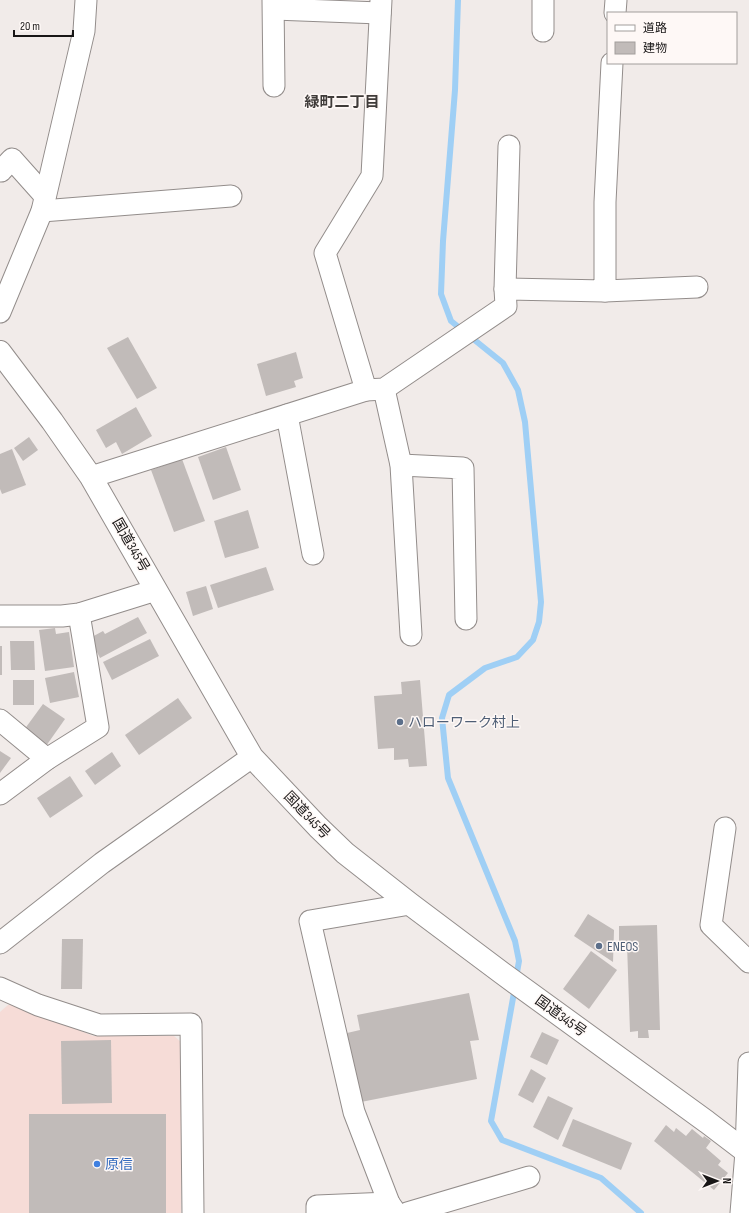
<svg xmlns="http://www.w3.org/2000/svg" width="749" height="1213" font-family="'Sofia Sans Condensed','Noto Sans JP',sans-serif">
	<rect width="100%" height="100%" fill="#f1ebe9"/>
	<polygon fill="#f6dcd7" points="8,1005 19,1005 93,1036 174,1036 182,1043 181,1213 0,1213 0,1012"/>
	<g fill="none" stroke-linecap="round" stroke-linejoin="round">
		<g stroke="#9fcff5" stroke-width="6">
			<polyline points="458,0 455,90 443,241 441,294 451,321 503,363 518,390 525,422 541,602 539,622 533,640 517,657 485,668 449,695 442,718 448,778 515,941 519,961 516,978"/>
			<polyline points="515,987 491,1121 502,1140 601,1178 641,1213"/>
		</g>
	</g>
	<g fill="#c1bbb9">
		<polygon points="128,337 157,388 137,399 107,348"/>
		<polygon points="296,352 303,378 294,381 296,387 266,396 257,364"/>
		<polygon points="136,407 152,436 122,454 116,442 106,448 96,430"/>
		<polygon points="29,437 38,450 23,461 14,448"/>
		<polygon points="226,447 241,490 213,500 198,457"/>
		<polygon points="12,449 26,485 2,494 0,489 0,454"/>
		<polygon points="182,459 205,521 174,532 151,470"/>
		<polygon points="248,510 259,548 225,558 214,521"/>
		<polygon points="266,567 274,590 218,608 210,585"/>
		<polygon points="206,586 213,609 193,616 186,592"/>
		<polygon points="138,617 147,633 100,658 90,638 103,631 105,634"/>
		<polygon points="55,628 56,634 69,632 74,667 45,671 39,630"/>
		<polygon points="150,639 159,656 112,680 103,662"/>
		<polygon points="10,641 34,641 35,670 11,670"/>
		<rect x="0" y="646" width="2" height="29"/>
		<polygon points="74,672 79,697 50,703 45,678"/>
		<rect x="13" y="680" width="21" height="25"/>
		<polygon points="420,680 427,766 409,767 408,759 394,760 394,748 378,749 374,696 402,694 401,682"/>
		<polygon points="178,698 192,718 139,755 125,735"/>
		<polygon points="43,704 65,719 46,746 24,730"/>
		<polygon points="0,751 11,758 0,773"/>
		<polygon points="112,752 121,766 95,785 85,771"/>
		<polygon points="70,776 83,796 50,818 37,798"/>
		<polygon points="588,914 614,930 613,962 574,936"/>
		<polygon points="657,925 660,1030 648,1030 649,1038 638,1038 638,1031 630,1032 627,944 619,945 619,926"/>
		<polygon points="62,939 83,939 82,989 61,989"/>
		<polygon points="591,951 617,970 589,1009 563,989"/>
		<polygon points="469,993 479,1040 470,1041 477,1079 361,1102 347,1033 360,1030 357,1015"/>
		<polygon points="542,1032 559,1040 547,1065 530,1057"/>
		<polygon points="111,1040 112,1103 62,1104 61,1041"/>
		<polygon points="531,1069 546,1078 533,1103 518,1095"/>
		<polygon points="548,1096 573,1108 558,1140 533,1127"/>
		<rect x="29" y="1114" width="137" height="99"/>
		<polygon points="573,1119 632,1143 621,1170 562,1146"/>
		<polygon points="666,1125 674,1132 676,1128 686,1136 692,1129 703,1138 704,1136 711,1141 706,1148 721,1161 718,1165 728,1173 714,1190 654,1141"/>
	</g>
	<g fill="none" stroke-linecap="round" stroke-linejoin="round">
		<defs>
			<g id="minor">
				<polyline points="273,0 274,86"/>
				<polyline points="274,9 380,13"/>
				<polyline points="615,13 616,0"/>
				<polyline points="543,31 543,0"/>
				<polyline points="0,170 1,171 12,159 45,196"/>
				<polyline points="42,211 231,196"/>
				<polyline points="505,289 509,146"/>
				<polyline points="605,291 697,287"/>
				<polyline points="0,312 42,211 84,31 86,0"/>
				<polyline points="384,389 401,465 411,635"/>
				<polyline points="366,390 384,389 506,306 505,289 605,291 605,202 612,63"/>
				<polyline points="287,415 313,554"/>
				<polyline points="401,465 463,468 466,619"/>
				<polyline points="91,477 366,390 325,253 372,176 381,0"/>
				<polyline points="0,616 62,616 79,614 156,590"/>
				<polyline points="0,720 47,759"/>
				<polyline points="0,794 47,759 98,727 79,614"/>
				<polyline points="725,828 711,925 749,962"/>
				<polyline points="0,943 102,863 252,757"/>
				<polyline points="0,988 38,1005 99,1025 191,1024 193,1213"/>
				<polyline points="317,1213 317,1206 389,1203"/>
				<polyline points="396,1213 389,1203 354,1112 310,921 410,904"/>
				<polyline points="407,1213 529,1177"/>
				<polyline points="741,1213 746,1152 749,1063"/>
			</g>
			<polyline id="highway" points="0,352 52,421 91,477 252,757 318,827 345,853 410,904 502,973 707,1122 749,1154"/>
		</defs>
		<use href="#minor" stroke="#938d8b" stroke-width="23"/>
		<use href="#highway" stroke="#938d8b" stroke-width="24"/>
		<use href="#minor" stroke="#fff" stroke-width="21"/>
		<use href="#highway" stroke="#fff" stroke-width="22"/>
	</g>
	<g fill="#5c6f8a" stroke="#fef8f6" stroke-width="1.5">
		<circle cx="400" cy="722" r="4"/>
		<circle cx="599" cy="946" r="4"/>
	</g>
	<circle fill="#3f7fe0" stroke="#fef8f6" stroke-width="1.5" cx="97" cy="1164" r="4"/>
	<g text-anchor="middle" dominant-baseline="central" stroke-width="3" stroke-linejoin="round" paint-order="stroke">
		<g font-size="14" fill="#181616" stroke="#fef8f6">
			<text transform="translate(131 545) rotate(60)">国道345号</text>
			<text transform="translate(307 815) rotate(46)">国道345号</text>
			<text transform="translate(561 1016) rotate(36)">国道345号</text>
		</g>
		<g font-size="14" fill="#4e5e75" stroke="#fef8f6" text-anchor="start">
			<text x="408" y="722">ハローワーク村上</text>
			<text x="607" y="946">ENEOS</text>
		</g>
		<g font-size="14" fill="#366cbe" stroke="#fef8f6" text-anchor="start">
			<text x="105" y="1164">原信</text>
		</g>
		<g font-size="15" font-weight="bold" fill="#3f3b39" stroke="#fef8f6">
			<text x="342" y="102">緑町二丁目</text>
		</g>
	</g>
	<rect x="607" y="12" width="130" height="52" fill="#fef8f6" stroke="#a29e9c"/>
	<rect x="615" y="25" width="20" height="6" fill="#ffffff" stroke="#a29e9c"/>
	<text x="643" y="32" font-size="12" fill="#181616">道路</text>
	<rect x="615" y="42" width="20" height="12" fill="#c1bbb9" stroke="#a29e9c"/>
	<text x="643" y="52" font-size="12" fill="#181616">建物</text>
	<g transform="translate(717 1181) rotate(90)" stroke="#fef8f6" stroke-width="3" paint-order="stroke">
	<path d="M0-3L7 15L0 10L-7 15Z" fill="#181616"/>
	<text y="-6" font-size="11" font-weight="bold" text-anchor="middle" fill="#181616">N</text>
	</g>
	<path d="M14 30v6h59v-6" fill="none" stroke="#181616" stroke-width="2"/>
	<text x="20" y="30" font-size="12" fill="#181616" stroke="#fef8f6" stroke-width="3" paint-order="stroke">20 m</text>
</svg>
